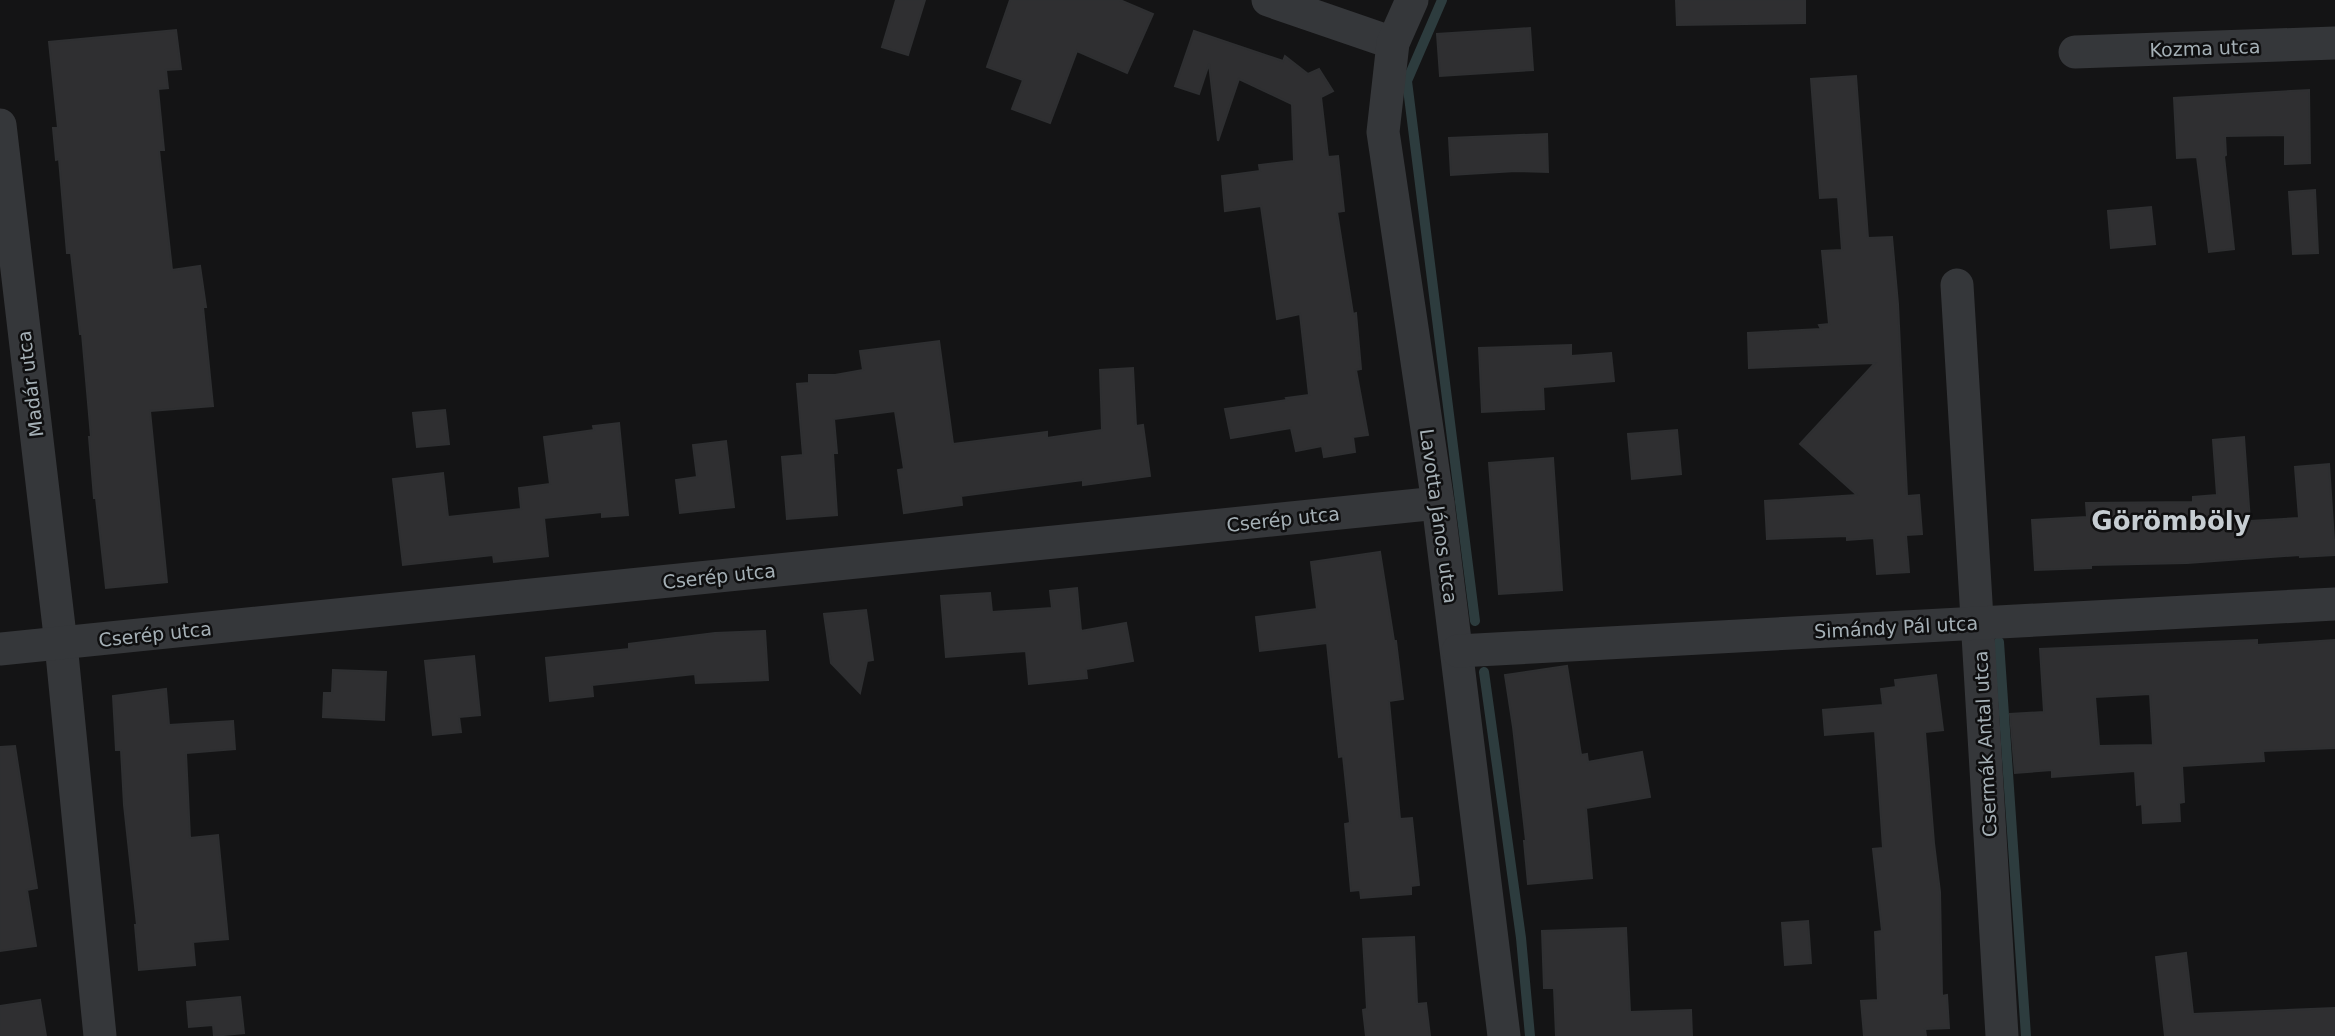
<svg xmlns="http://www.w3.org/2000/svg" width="2335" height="1036" font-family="'DejaVu Sans',sans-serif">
	<rect width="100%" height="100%" fill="#141415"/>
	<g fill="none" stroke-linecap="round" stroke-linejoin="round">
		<g stroke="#2d3c3e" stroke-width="10">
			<polyline points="1442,0 1407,81 1475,621"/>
			<polyline points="1999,642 2026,1036"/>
			<polyline points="1484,672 1521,938 1530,1036"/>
		</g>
	</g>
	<g fill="#2f2f31" stroke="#2e2f31" stroke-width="2" fill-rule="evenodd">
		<polygon points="896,0 925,0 908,55 882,47"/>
		<polygon points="1010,0 1120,0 1153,14 1127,73 1077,51 1050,123 1012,109 1023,80 987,67"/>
		<polygon points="1676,0 1805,0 1805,23 1677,25"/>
		<polygon points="1530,28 1533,70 1440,76 1437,34"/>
		<polygon points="176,30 181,69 166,70 168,88 158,89 164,150 159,150 172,270 200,266 206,307 203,307 213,406 150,411 167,582 106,588 96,498 94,498 89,437 91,437 82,334 80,334 71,253 67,253 59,159 56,160 53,128 58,128 49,42"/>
		<polygon points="1194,31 1283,61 1285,56 1308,74 1319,69 1333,91 1321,97 1328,157 1338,156 1344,211 1337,212 1353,314 1356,313 1361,369 1356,370 1368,435 1353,437 1355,452 1324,457 1322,446 1296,451 1291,428 1231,438 1225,409 1287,400 1286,398 1309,395 1300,314 1277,319 1261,206 1225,211 1222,176 1260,171 1259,165 1294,161 1292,104 1239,79 1218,141 1209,64 1199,94 1175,86"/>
		<polygon points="1856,76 1868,238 1892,237 1898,304 1907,496 1919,495 1922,534 1906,535 1909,572 1877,574 1874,538 1847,540 1847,536 1767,539 1765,501 1857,495 1800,444 1875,363 1749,368 1748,333 1821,329 1819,325 1829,324 1822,251 1842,250 1838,197 1820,198 1811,79"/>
		<polygon points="2309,90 2310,163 2285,164 2285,135 2225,136 2226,155 2224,156 2234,249 2209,252 2197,157 2177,158 2174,98"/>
		<polygon points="1547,134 1548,172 1516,171 1451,175 1449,138"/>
		<polygon points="2315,190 2318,253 2293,254 2289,192"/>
		<polygon points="2151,207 2155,244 2111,248 2108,211"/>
		<polygon points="939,341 953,444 1047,432 1047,438 1102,430 1100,370 1133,368 1136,426 1143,425 1150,476 1083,485 1083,480 961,496 962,505 904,513 898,470 904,469 895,411 834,419 837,453 833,453 837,515 787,519 782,457 803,455 797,384 809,383 809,375 835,375 863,370 860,351"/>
		<polygon points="1571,345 1571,356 1611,353 1614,381 1543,387 1544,409 1482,412 1479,348"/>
		<polygon points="445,410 449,444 417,447 413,413"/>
		<polygon points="619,423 628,515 602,517 602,512 544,518 548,556 494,562 493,555 403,565 393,479 443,473 448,517 521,509 519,488 550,484 544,437 594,430 593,426"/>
		<polygon points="1677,430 1681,474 1632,479 1628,434"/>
		<polygon points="2244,437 2250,521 2299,518 2295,467 2329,464 2335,555 2300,557 2300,555 2187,563 2091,565 2091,568 2035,570 2032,520 2087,517 2086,503 2193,502 2193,497 2217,495 2213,440"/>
		<polygon points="726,441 734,507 680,513 676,480 697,477 693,445"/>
		<polygon points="1553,458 1562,590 1499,594 1489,463"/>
		<polygon points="1380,552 1394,641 1396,641 1403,699 1389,701 1400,819 1412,818 1419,885 1411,886 1411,894 1361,898 1360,890 1351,891 1345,824 1350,823 1343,756 1339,757 1327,643 1260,651 1256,617 1317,609 1311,562"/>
		<polygon points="1077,588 1081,631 1126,623 1133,661 1086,669 1087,678 1029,684 1026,651 946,657 941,596 990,593 992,612 1052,608 1050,591"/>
		<polygon points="866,610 873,660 867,661 860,693 831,663 824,614"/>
		<polygon points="765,631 768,680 696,683 695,674 592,685 593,696 550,701 546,658 629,649 629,644 715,633"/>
		<path d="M2257 640V645L2335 640V748L2263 751 2264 761 2182 766 2184 802 2179 803 2180 821 2143 823 2142 804 2137 805 2135 771 2052 777V770L2015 773 2010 714 2044 712 2040 649ZM2150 694 2153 745 2099 746 2095 697Z"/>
		<polygon points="474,656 480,715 459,717 461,732 433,735 425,661"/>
		<polygon points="1567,666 1581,755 1587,754 1588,762 1642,752 1650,797 1586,808 1592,878 1528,884 1524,841 1526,841 1513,727 1505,675"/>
		<polygon points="333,670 386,672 384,720 323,717 324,693 332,693"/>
		<polygon points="1936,675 1943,730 1925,732 1934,843 1940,892 1942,996 1947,995 1949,1028 1925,1029 1926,1036 1864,1036 1861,1001 1878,1000 1875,932 1882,931 1873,849 1883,848 1875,731 1825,735 1823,710 1883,705 1881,689 1896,687 1895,680"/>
		<polygon points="166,689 169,725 233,721 235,749 186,753 190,838 218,835 228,939 193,942 195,965 139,970 135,925 137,925 124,805 121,750 116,750 113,696"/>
		<polygon points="15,746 37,888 27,890 36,946 0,951 0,747"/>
		<polygon points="1808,921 1811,963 1785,965 1782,923"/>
		<polygon points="1626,928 1630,1012 1691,1010 1692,1036 1556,1036 1554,988 1544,988 1542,931"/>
		<polygon points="1414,937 1417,1004 1426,1003 1430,1036 1366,1036 1363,1010 1367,1009 1363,939"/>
		<polygon points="2186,953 2193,1014 2335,1008 2335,1036 2165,1036 2156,957"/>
		<polygon points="240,997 244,1033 214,1036 213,1025 189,1027 187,1002"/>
		<polygon points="40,1000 46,1036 0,1036 0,1006"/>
	</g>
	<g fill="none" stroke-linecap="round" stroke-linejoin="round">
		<g stroke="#35373a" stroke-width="33">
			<polyline points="1268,0 1393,43"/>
			<polyline points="1412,0 1393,43 1383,132 1438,503 1504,1036"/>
			<polyline points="2075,52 2335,43"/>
			<polyline points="0,125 61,644 100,1036"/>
			<polyline points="1957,285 2002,1036"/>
			<polyline points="0,649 1438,503"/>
			<polyline points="1458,651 2335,604"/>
		</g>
	</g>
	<g text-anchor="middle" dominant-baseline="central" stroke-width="5" stroke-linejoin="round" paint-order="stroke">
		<g font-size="19" fill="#a5b0b6" stroke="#0f0f10">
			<text transform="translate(2205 48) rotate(-2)">Kozma utca</text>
			<text transform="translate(30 384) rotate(-97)">Madár utca</text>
			<text transform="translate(1439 516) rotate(82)">Lavotta János utca</text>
			<text transform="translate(1283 519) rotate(-6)">Cserép utca</text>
			<text transform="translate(719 576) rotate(-6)">Cserép utca</text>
			<text transform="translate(1896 627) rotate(-3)">Simándy Pál utca</text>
			<text transform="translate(155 634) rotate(-6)">Cserép utca</text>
			<text transform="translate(1985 744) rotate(-93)">Csermák Antal utca</text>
		</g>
		<g font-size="26" font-weight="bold" fill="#c6cdd2" stroke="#0f0f10">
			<text x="2171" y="521">Görömböly</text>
		</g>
	</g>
</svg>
